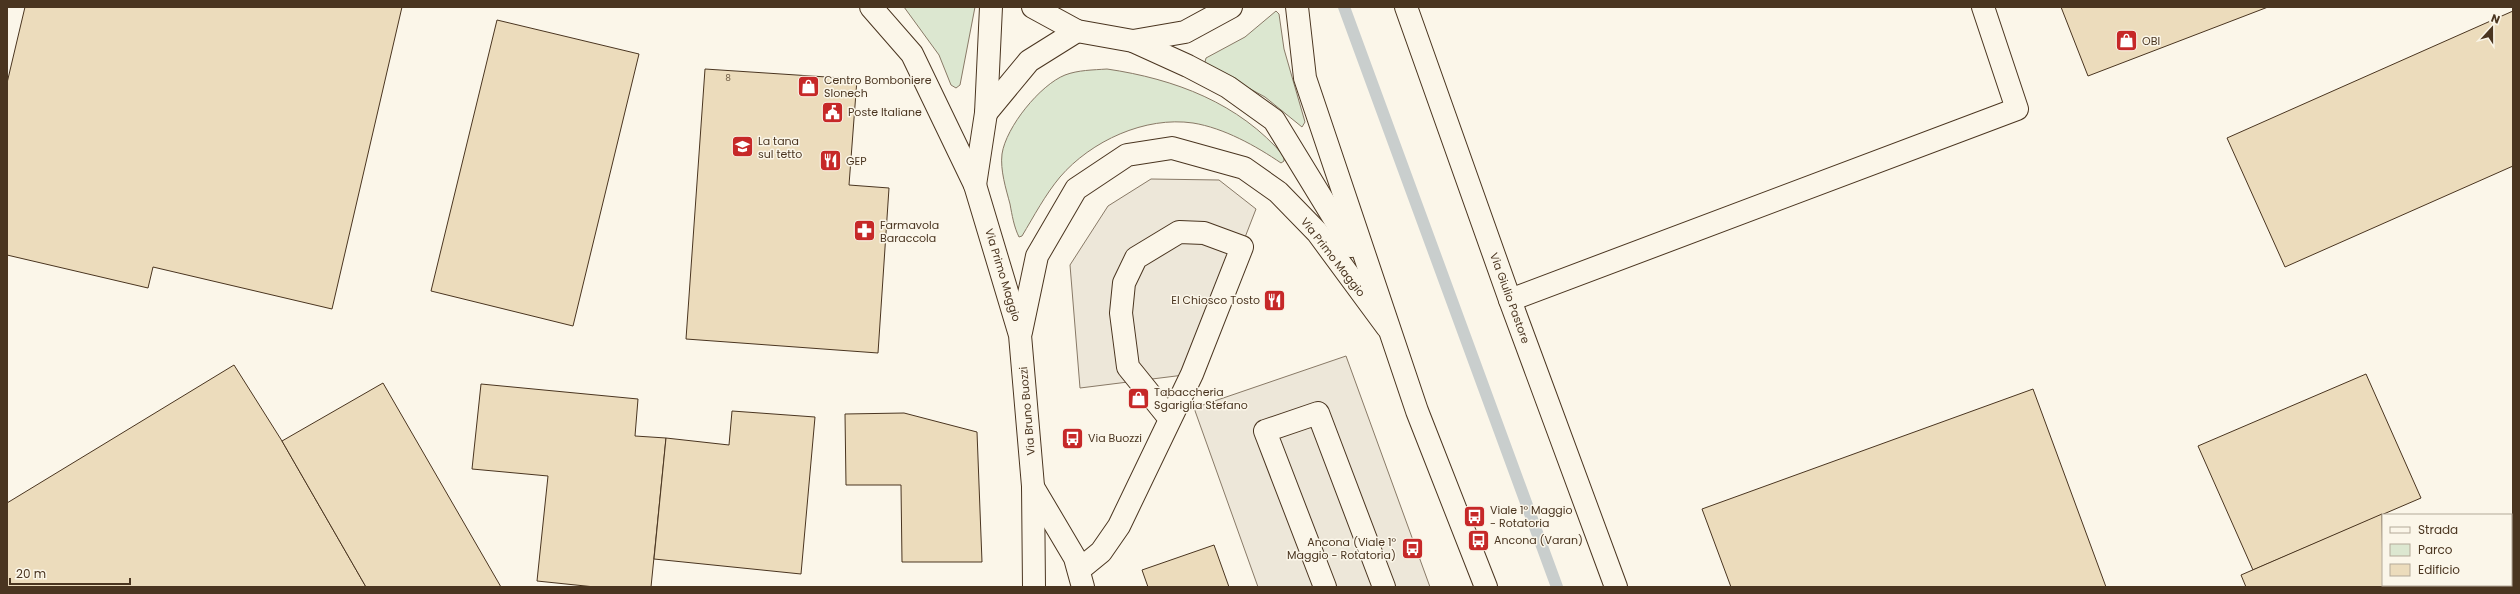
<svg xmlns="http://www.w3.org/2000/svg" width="2520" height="594" font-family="Poppins,sans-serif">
	<rect width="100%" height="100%" fill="#fbf6e9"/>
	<g fill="#dce7d0" stroke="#887966">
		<polygon points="904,7 975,7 960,85 956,88 951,85 939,55"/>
		<polygon points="1276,11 1279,14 1284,49 1305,122 1302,127 1265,97 1208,66 1205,62 1206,58 1245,37"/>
		<path d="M1107 69C1175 79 1239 103 1284 156V161L1281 163C1256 146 1224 128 1193 123 1145 116 1091 141 1060 177 1045 195 1034 216 1022 236L1019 237C1014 227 1012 215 1010 204 1006 189 1000 170 1002 154 1006 127 1040 85 1065 75 1078 70 1093 70 1107 69Z"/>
	</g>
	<g fill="#ede7d9" stroke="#887966">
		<polygon points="1151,179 1219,180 1256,209 1192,374 1080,388 1070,265 1108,206"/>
		<polygon points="1346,356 1430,587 1258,587 1194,408"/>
	</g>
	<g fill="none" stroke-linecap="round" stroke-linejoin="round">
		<polyline stroke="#c9cecd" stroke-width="12" points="1344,7 1557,587"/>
	</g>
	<g fill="#ecdcbc" stroke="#4a3520">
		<polygon points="25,7 402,7 332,309 153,267 148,288 7,255 7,83"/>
		<polygon points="2061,7 2268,7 2088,76"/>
		<polygon points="2513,11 2513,166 2285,267 2227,138"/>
		<polygon points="497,20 639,54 573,326 431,291"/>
		<polygon points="705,69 857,79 849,185 889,188 878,353 686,339"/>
		<polygon points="234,365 282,441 366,587 7,587 7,503"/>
		<polygon points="2366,374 2421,498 2253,570 2198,446"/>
		<polygon points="383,383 501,587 366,587 282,441"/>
		<polygon points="481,384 638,399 635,436 666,438 651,587 595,587 537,581 548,476 472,469"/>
		<polygon points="2033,389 2106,587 1731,587 1702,509"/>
		<polygon points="732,411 815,417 801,574 654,559 666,438 729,445"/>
		<polygon points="904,413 977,432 982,562 902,562 901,485 846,485 845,414"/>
		<polygon points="2382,514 2383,585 2413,585 2414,587 2246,587 2241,575"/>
		<polygon points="1214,545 1229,587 1148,587 1142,570"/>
	</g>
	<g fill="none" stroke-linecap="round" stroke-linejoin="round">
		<defs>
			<g id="minor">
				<polyline points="871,7 912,54 975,185 1020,335 1033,486 1034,587"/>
				<polyline points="1406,7 1510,300 1616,587"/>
				<polyline points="986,113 1029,61 1077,31"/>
				<polyline points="975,185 986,113 991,7"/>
				<polyline points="1510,300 2017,109 1983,7"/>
				<polyline points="1021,332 1037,256 1076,189 1127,155 1172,148 1244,168 1278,192 1317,232 1387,327"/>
				<polyline points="1033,487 1075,558 1083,587"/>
				<polyline points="1079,570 1101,552 1119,526 1192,374 1242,247 1204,233 1179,232 1136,258 1124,283 1121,313 1128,367 1170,419"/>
				<polyline points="1325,587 1265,431 1318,413 1384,587"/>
			</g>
			<g id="major">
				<polyline points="1033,7 1077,31 1133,41 1188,66 1228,87 1274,120 1351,246"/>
				<polyline points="1297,7 1305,78 1417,411 1486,587"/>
				<polyline points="1133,41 1185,32 1231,7"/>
			</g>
		</defs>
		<use href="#minor" stroke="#4a3520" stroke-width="24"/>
		<use href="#major" stroke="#4a3520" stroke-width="24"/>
		<use href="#minor" stroke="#fbf6e9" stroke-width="22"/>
		<use href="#major" stroke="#fbf6e9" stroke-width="22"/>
	</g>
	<defs>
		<symbol id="shop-square" viewBox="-11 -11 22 22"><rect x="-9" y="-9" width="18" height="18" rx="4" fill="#c62828" stroke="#fbf6e9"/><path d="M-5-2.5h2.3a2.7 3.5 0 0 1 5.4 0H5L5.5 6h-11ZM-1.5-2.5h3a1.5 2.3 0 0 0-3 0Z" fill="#fff"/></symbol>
		<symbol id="civic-square" viewBox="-11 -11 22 22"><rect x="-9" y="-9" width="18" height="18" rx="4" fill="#c62828" stroke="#fbf6e9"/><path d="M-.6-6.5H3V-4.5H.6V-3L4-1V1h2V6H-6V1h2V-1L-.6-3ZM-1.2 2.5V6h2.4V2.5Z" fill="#fff"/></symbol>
		<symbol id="school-square" viewBox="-11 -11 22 22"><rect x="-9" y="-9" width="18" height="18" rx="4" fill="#c62828" stroke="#fbf6e9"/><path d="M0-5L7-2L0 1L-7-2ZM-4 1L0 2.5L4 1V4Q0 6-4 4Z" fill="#fff"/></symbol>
		<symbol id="restaurant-square" viewBox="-11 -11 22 22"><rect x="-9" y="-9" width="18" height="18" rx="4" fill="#c62828" stroke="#fbf6e9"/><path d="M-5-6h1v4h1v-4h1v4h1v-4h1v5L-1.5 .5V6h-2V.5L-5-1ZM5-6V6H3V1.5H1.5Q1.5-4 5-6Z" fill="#fff"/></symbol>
		<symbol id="pharmacy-square" viewBox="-11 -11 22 22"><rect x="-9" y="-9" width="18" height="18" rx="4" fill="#c62828" stroke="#fbf6e9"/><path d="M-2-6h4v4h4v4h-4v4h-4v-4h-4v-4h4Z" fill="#fff"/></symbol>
		<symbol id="bus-square" viewBox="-11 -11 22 22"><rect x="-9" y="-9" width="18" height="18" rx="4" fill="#c62828" stroke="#fbf6e9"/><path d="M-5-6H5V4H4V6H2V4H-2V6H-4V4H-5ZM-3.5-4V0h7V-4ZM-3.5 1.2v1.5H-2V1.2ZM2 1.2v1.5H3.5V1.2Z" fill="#fff"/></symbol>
	</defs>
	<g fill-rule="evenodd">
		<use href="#shop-square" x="2114" y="28" width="25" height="25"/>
		<use href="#shop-square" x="796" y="74" width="25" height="25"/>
		<use href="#civic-square" x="820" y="100" width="25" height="25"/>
		<use href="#school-square" x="730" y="134" width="25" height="25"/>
		<use href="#restaurant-square" x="818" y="148" width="25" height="25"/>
		<use href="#pharmacy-square" x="852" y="218" width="25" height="25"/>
		<use href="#restaurant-square" x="1262" y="288" width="25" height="25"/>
		<use href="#shop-square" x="1126" y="386" width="25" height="25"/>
		<use href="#bus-square" x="1060" y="426" width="25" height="25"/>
		<use href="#bus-square" x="1462" y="504" width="25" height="25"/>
		<use href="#bus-square" x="1466" y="528" width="25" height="25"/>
		<use href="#bus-square" x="1400" y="536" width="25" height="25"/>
	</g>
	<g text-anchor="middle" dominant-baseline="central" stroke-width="3" stroke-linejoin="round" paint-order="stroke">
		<g font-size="9" fill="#725f47">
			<text x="728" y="78">8</text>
		</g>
		<g font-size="11" fill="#4a3520" stroke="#fbf6e9" text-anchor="start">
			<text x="2142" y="41">OBI</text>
			<text x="824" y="80">Centro Bomboniere<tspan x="824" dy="13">Slonech</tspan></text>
			<text x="848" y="112">Poste Italiane</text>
			<text x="758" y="141">La tana<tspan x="758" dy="13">sul tetto</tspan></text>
			<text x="846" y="161">GEP</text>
			<text x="880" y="225">Farmavola<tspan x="880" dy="13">Baraccola</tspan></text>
			<text x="1260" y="300" text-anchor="end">El Chiosco Tosto</text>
			<text x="1154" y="392">Tabaccheria<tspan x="1154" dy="13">Sgariglia Stefano</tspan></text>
			<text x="1088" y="438">Via Buozzi</text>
			<text x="1490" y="510">Viale 1° Maggio<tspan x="1490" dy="13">- Rotatoria</tspan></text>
			<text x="1494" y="540">Ancona (Varan)</text>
			<text x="1396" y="542" text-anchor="end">Ancona (Viale 1°<tspan x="1396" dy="13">Maggio - Rotatoria)</tspan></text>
		</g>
		<g font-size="11" fill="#4a3520" stroke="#fbf6e9">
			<text transform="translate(1333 257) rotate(52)">Via Primo Maggio</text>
			<text transform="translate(1003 275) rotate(73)">Via Primo Maggio</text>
			<text transform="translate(1510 298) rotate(70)">Via Giulio Pastore</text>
			<text transform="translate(1027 411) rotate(-95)">Via Bruno Buozzi</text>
		</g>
	</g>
	<rect width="2520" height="594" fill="none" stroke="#4a3520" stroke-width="16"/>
	<rect x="2382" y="514" width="130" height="72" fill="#fbf6e9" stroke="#b4a999"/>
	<rect x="2390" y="527" width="20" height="6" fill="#fbf6e9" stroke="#b4a999"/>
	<text x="2418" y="534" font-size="12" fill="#4a3520">Strada</text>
	<rect x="2390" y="544" width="20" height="12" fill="#dce7d0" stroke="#b4a999"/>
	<text x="2418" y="554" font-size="12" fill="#4a3520">Parco</text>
	<rect x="2390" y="564" width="20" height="12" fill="#ecdcbc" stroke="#b4a999"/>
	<text x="2418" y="574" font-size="12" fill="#4a3520">Edificio</text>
	<g transform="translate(2492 28) rotate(21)" stroke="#fbf6e9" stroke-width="3" paint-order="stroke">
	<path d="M0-3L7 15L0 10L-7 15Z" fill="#4a3520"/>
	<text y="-6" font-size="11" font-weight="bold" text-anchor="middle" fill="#4a3520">N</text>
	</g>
	<path d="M10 578v6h120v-6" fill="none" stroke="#4a3520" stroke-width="2"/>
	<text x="16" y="578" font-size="12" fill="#4a3520" stroke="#fbf6e9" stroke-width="3" paint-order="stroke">20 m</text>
</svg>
